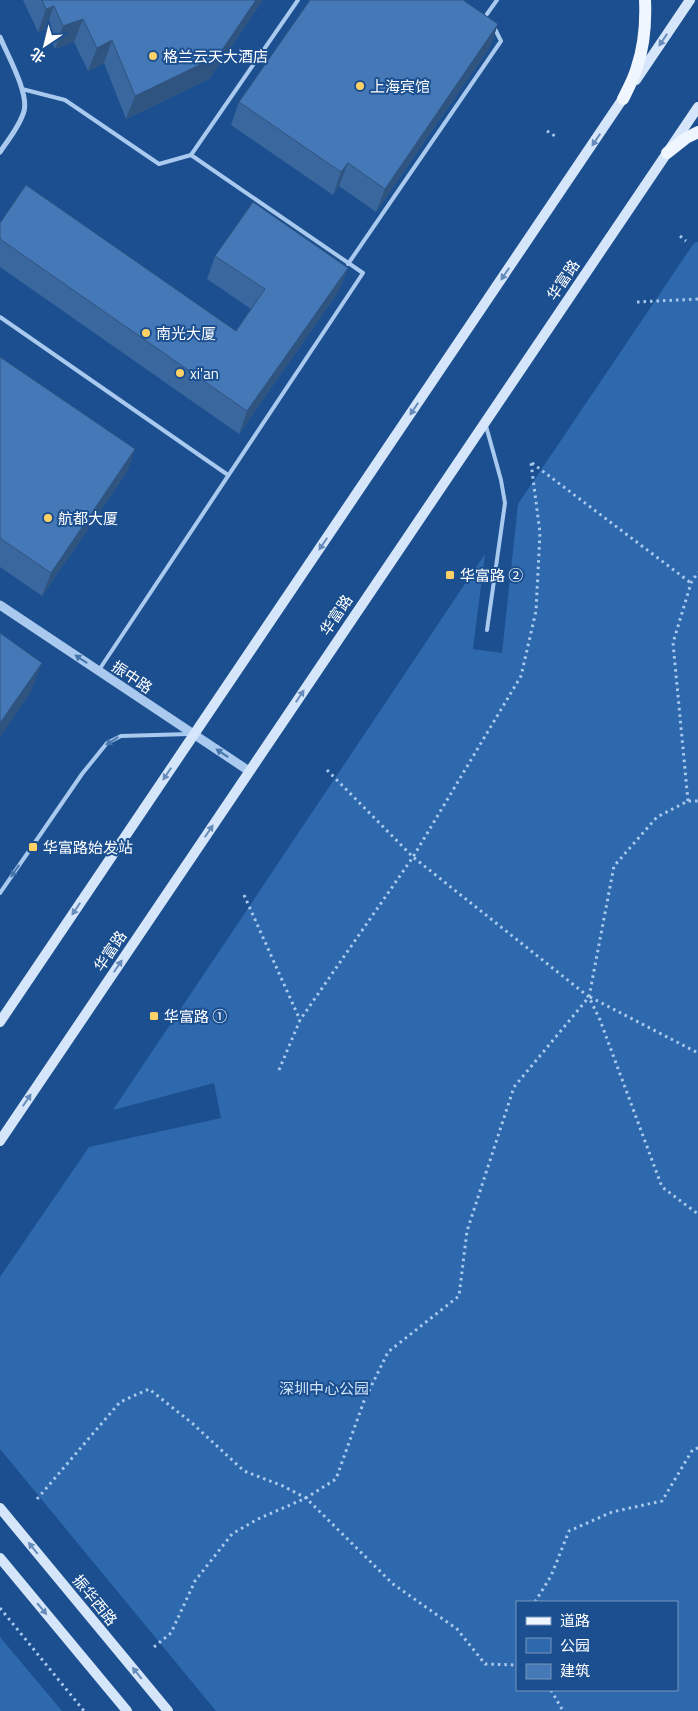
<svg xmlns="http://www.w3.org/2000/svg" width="698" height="1711" font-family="'Titillium Web','Noto Sans SC',sans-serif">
	<rect width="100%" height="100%" fill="#1b4f8f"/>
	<g fill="#2e69ad" fill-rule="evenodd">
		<path d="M698 242V1711H216L0 1449V1277L89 1147 221 1118 214 1083 113 1110 485 554 473 649 502 653 518 504 694 243ZM677 1602V1690H517V1602Z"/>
		<polygon points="0,1637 62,1711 0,1711"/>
	</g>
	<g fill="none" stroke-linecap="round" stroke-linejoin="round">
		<g stroke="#a9c9ee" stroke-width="3" stroke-dasharray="2.5 4" stroke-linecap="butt">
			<polyline points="547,131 558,138"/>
			<polyline points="680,236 686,241"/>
			<polyline points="637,302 698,299"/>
			<polyline points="532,463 691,583"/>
			<polyline points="327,770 413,857 589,997 600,1020 662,1187 698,1214"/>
			<polyline points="688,801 673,643 691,583 698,572"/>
			<polyline points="244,895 300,1020"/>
			<polyline points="590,997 698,1053"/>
			<polyline points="279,1070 300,1020 413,857 521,676 536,611 540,533 531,463"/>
			<polyline points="37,1499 120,1402 149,1389 192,1423 244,1471 283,1486 306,1498 393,1584 457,1629 485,1664 517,1665"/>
			<polyline points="535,1602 551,1576 569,1531 612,1512 662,1501 693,1449 698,1448"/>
			<polyline points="0,1608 84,1711"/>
			<polyline points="154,1647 171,1633 195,1581 232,1534 258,1519 306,1498 336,1479 364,1401 388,1352 459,1296 467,1231 514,1087 589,997 614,866 657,817 688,801 698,801"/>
			<polyline points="551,1690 563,1711"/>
		</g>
		<g stroke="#a9c9ee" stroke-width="4">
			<polyline points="487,14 497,0"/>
			<polyline points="22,89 65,100 159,164 191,155 363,273 99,670"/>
			<polyline points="191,155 298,0"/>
			<polyline points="348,264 501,41 494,27"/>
			<polyline points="0,317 228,475"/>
			<polyline points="486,426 501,480 505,503 487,630"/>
			<polyline points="0,893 82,774 107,743 121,736 189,734"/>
		</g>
		<path stroke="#a9c9ee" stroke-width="5" d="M0 37C7 54 29 93 24 111 20 126 8 140 0 152"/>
		<polyline stroke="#a9c9ee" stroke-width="9" points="0,605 249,771"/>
		<g stroke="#d6e6fa" stroke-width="10">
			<polyline points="636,80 690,0"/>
			<polyline points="0,1022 626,94"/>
			<polyline points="0,1141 698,107"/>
			<polyline points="0,1508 168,1711"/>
			<polyline points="0,1558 127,1711"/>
		</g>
		<g stroke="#f0f6ff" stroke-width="12">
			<path d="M623 99C628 89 634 78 637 67 644 46 646 22 645 0"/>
			<polyline points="667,153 686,138 698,132"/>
		</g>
	</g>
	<g fill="#3a679d">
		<polygon points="23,0 263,0 209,79 126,119 104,63 88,71 74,42 55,49 45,29 38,32"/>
		<polygon points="498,24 490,47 376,212 339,186 333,195 231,125 239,102"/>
		<polygon points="0,223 236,331 251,309 207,279 215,256 348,268 339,291 239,434 0,267"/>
		<polygon points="0,357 127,472 42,596 0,567"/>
	</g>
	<g fill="#305480">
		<polygon points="256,0 263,0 209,79 126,119 135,96"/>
		<polygon points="54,6 45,29 38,32 46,9"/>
		<polygon points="83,19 74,42 55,49 63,26"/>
		<polygon points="498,24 490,47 376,212 385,189"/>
		<polygon points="112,40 104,63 88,71 97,48"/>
		<polygon points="348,163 339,186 333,195 341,172"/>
		<polygon points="348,268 339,291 239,434 247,411"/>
		<polygon points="135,449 127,472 42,596 51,573"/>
		<polygon points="42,663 31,692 0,737 0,723"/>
	</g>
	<g fill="#4478b7" stroke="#305480">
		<polygon points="42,0 256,0 218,56 135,96 112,40 97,48 83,19 63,26 54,6 46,9"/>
		<polygon points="310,0 463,0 498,24 385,189 348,163 341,172 239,102"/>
		<polygon points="26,185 236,331 265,289 215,256 253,202 348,268 247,411 0,239 0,223"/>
		<polygon points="0,357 135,449 51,573 0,538"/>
		<polygon points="0,633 42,663 0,723"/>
	</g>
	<defs><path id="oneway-solid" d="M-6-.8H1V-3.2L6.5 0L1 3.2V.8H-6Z" transform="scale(1.25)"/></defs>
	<g fill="#668bba">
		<use href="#oneway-solid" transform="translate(663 40) rotate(124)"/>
		<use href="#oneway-solid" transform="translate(596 140) rotate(124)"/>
		<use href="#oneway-solid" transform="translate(505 274) rotate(124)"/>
		<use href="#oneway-solid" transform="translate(414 409) rotate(124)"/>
		<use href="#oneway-solid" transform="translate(323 544) rotate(124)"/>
		<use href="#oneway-solid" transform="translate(300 696) rotate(-56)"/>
		<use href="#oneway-solid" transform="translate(167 774) rotate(124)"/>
		<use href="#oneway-solid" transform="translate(209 831) rotate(-56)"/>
		<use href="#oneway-solid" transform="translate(76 909) rotate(124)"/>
		<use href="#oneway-solid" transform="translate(118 966) rotate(-56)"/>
		<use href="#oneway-solid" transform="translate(27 1100) rotate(-56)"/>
		<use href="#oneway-solid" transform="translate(33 1548) rotate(-129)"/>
		<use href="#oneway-solid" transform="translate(42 1609) rotate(50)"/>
		<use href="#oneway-solid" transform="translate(137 1673) rotate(-129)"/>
	</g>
	<g fill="#4674ac">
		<use href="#oneway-solid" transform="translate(81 659) rotate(-146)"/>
		<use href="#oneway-solid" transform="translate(112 741) rotate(148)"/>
		<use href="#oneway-solid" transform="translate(222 753) rotate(-146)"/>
		<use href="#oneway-solid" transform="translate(15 871) rotate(125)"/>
	</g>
	<g fill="#ffd166" stroke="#1b4f8f" stroke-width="2">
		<circle cx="153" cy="56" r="5"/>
		<circle cx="360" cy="86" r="5"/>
		<circle cx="146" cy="333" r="5"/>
		<circle cx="180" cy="373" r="5"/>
		<circle cx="48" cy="518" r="5"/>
		<rect x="445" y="570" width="10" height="10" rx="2.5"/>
		<rect x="28" y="842" width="10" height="10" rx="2.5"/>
		<rect x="149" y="1011" width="10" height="10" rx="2.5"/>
	</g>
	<g text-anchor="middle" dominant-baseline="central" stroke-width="4" stroke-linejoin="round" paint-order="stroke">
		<g font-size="15" fill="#fff" stroke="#1b4f8f" text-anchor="start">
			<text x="163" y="56">格兰云天大酒店</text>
			<text x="370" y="86">上海宾馆</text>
			<text x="156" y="333">南光大厦</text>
			<text x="190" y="373">xi'an</text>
			<text x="58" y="518">航都大厦</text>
			<text x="460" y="575">华富路 ②</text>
			<text x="43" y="847">华富路始发站</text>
			<text x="164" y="1016">华富路 ①</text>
		</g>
		<g font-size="15" fill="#fff" stroke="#1b4f8f">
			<text transform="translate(563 280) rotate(-56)">华富路</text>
			<text transform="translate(336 615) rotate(-56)">华富路</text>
			<text transform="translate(132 677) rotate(34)">振中路</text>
			<text transform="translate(110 951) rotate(-56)">华富路</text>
			<text transform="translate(95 1600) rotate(51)">振华西路</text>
		</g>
		<g font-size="15" fill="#cfe3fa" stroke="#1b4f8f">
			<text x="324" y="1388">深圳中心公园</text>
		</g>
	</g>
	<rect x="516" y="1601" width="162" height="90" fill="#1b4f8f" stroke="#7695bc"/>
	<rect x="526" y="1617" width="25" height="8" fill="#f0f6ff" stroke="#7695bc"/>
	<text x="560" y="1626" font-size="15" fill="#ffffff">道路</text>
	<rect x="526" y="1638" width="25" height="15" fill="#2e69ad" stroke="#7695bc"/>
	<text x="560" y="1651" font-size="15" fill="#ffffff">公园</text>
	<rect x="526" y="1664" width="25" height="15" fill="#4478b7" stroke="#7695bc"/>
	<text x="560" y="1676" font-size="15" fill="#ffffff">建筑</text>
	<g transform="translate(45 45) rotate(215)" stroke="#1b4f8f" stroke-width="4" paint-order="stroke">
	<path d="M0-4L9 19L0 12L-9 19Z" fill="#ffffff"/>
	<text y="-8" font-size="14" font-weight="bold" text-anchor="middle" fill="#ffffff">北</text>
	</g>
</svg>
